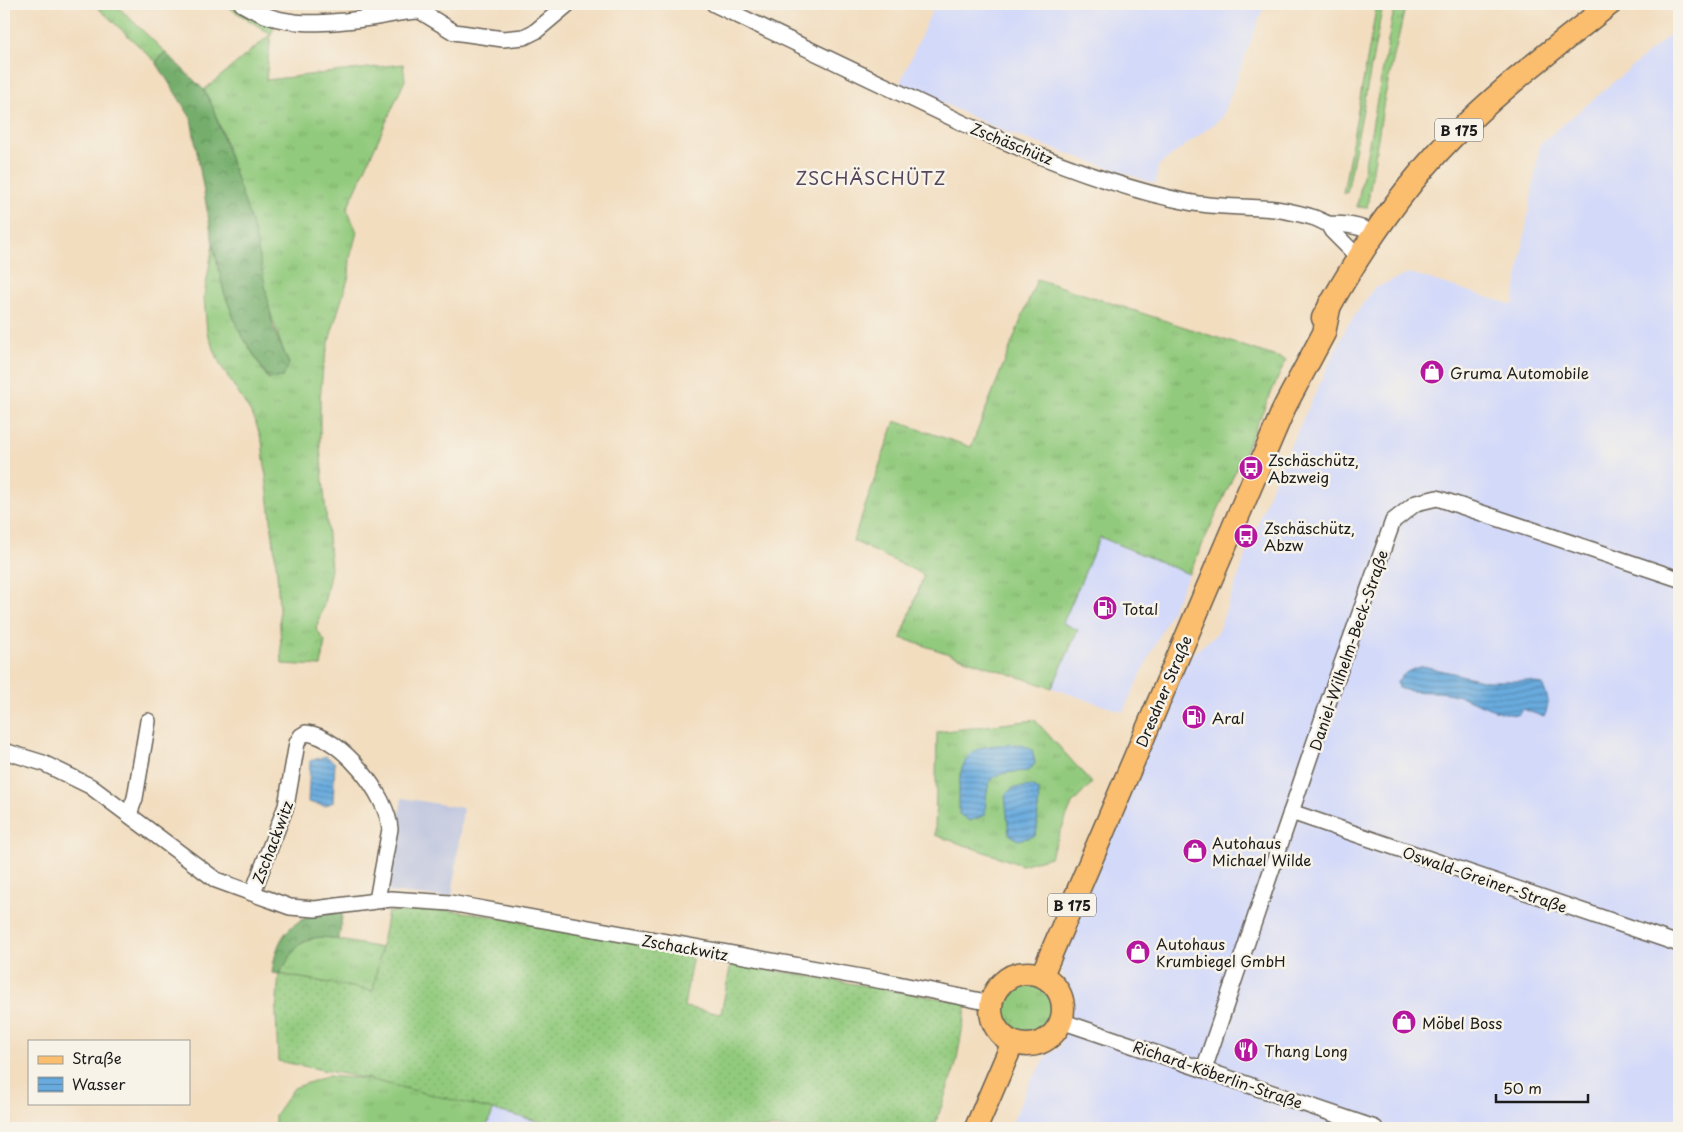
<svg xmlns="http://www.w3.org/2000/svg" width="1683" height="1132" font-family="'Playpen Sans',sans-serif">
	<defs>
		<pattern id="grass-tufts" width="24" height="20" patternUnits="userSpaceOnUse" patternTransform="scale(1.25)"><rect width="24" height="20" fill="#92ca7d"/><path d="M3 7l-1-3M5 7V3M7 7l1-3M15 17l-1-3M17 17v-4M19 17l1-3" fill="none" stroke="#7dad6b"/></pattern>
		<pattern id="forest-crowns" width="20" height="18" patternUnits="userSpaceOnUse" patternTransform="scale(1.25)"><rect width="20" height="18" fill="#75ae6c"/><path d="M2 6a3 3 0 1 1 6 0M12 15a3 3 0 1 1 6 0" fill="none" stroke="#5f8d58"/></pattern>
		<pattern id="garden-dots" width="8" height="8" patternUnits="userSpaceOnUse" patternTransform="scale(1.25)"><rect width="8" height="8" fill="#92ca7d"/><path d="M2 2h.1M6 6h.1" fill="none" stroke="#7dad6b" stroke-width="1.8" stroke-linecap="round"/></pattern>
		<pattern id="water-rules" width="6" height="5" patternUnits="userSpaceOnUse" patternTransform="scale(1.25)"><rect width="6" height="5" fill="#69abde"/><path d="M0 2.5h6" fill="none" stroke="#568ab3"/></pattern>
	</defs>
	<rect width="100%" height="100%" fill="#f7f3e8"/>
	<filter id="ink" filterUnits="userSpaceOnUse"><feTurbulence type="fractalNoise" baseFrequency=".02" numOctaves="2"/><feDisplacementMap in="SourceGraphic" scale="10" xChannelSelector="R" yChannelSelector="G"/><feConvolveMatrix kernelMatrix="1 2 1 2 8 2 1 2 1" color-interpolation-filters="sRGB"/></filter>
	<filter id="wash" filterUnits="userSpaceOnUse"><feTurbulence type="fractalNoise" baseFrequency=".0096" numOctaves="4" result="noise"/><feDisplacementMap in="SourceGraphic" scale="20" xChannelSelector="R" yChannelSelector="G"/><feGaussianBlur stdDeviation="1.12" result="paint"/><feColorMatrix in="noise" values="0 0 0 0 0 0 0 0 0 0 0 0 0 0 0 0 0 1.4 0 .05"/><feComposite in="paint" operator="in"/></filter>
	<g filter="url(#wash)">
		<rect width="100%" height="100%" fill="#f2ddbf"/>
		<g fill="#d3d9f9">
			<polygon points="935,4 1265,4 1222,118 1158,166 1156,184 1000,130 900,83"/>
			<polygon points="1679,27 1679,1128 1010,1128 1029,1083 1049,1054 1060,1047 1067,1026 1068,992 1059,959 1184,661 1217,634 1272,485 1346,328 1374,288 1410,273 1513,305 1540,144"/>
			<polygon points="1100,537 1189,574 1123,712 1052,688 1077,630 1062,623"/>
			<polygon points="494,1109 566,1128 486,1128"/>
		</g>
		<polygon fill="#bcc3de" points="402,798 463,808 452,898 387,892"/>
		<g fill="url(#grass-tufts)" stroke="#57734c">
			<polygon points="94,4 115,4 165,52 156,62"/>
			<path d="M223 4H235L276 24 271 34 266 80 403 64 405 80 347 209 357 232 350 258 349 276 331 334 323 367 320 400V446L331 569 324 604 316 629 325 641 321 666 282 664 277 572 262 441 254 418 220 364 207 332 204 297 213 244 224 292 238 329 268 379 289 364C264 306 252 242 236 180 228 150 219 118 204 90L271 34Z"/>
			<polygon points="1377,4 1383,4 1347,193 1343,193"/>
			<polygon points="1395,4 1406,4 1384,100 1367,208 1357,207"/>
			<polygon points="1037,279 1286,360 1189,574 1100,537 1063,623 1078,630 1052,688 901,638 924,575 853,541 895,421 971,447"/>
			<polygon points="1035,720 1092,783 1072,804 1050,857 1022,865 935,835 937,732"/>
			<polygon points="319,936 381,948 374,991 279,974 296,946"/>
			<circle cx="1027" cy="1009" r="28"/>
			<polygon points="328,1076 368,1079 494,1109 486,1128 275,1128 275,1115 294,1088"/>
		</g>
		<g fill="url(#forest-crowns)" stroke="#486544">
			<polygon points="165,52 204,90 212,105 255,233 273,327 289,364 283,377 269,379 238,329 224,292 213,244 191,118 156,62"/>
			<path d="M343 909 339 939C299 933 299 945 279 974L272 973C278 925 298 916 343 909Z"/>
		</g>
		<polygon fill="url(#garden-dots)" stroke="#57734c" points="432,908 479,914 693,954 684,1007 721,1014 731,963 967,1003 956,1064 934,1128 566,1128 368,1079 278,1061 276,1012 279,974 373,991 388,912"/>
		<g fill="url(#water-rules)" stroke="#42647d">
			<path d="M1423 666 1486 681H1531L1542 685C1549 698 1550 704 1544 717L1523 709 1518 715C1494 714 1474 699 1452 694 1434 690 1415 694 1398 688L1397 681 1407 672Z"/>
			<path d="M1020 744 1032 750 1035 763 1029 771C988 773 987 776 985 815L970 821 959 814C960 792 954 758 981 748 992 744 1008 745 1020 744Z"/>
			<polygon points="326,756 335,763 333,802 325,806 308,802 310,761"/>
			<polygon points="1032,786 1039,791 1037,829 1035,836 1018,840 1009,834 1005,795 1013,788"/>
		</g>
	</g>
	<g filter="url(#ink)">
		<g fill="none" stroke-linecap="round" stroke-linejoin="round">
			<defs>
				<g id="minor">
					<path d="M242 4C282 29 325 24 370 18 387 16 403 11 420 11L454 32 503 39 524 37 536 31 568 4"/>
					<path d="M714 4 969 126C1036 156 1116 188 1188 202 1216 208 1246 206 1275 209 1288 211 1302 214 1315 218 1320 220 1325 223 1329 224 1344 224 1361 225 1373 234"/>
					<polyline points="1328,224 1332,231 1358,257"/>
					<polyline points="4,751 43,763 90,786 216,880 290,907 315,909 391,899 450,903 883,981 991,1003"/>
					<polyline points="1291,812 1679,944"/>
					<polyline points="129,814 135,798 148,721"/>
					<path d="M253 892 286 806 297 743 301 736 306 733C341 736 388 796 390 829L377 900"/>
					<polyline points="1061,1021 1375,1128"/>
					<polyline points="1204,1069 1329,700 1393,521 1416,503 1437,498 1679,579"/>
				</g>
				<g id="primary">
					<path d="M1323 318C1362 247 1408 178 1467 123 1512 80 1562 42 1610 4"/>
					<circle cx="1027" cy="1009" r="36"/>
					<polyline points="1042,975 1285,406 1324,333 1330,304"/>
					<polyline points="976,1128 1013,1042"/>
				</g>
			</defs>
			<use href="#minor" stroke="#676055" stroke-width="18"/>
			<use href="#primary" stroke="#676055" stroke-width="25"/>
			<use href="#minor" stroke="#fff" stroke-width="15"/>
			<use href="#primary" stroke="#fbbd6e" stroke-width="22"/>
		</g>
	</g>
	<defs>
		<symbol id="shop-disc" viewBox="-11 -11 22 22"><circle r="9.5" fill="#b5179e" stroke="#f7f3e8"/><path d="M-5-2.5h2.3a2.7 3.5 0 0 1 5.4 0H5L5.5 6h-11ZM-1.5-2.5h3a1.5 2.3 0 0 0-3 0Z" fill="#fff"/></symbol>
		<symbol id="bus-disc" viewBox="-11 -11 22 22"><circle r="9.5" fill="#b5179e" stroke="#f7f3e8"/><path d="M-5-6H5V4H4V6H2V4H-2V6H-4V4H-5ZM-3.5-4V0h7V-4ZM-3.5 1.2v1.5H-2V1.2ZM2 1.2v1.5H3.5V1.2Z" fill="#fff"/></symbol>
		<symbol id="fuel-disc" viewBox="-11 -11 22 22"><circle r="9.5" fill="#b5179e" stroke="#f7f3e8"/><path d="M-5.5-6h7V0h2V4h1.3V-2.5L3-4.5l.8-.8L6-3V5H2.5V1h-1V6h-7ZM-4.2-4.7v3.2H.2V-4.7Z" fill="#fff"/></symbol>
		<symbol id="restaurant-disc" viewBox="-11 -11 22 22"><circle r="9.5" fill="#b5179e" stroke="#f7f3e8"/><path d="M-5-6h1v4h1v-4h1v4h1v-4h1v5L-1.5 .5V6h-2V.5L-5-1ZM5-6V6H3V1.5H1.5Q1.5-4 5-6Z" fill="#fff"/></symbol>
	</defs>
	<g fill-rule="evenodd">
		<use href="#shop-disc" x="1418" y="358" width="28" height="28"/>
		<use href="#bus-disc" x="1237" y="454" width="28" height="28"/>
		<use href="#bus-disc" x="1232" y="522" width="28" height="28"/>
		<use href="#fuel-disc" x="1091" y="594" width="28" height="28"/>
		<use href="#fuel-disc" x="1180" y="703" width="28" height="28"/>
		<use href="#shop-disc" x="1181" y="837" width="28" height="28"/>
		<use href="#shop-disc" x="1124" y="938" width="28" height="28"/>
		<use href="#shop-disc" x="1390" y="1008" width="28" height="28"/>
		<use href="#restaurant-disc" x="1232" y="1036" width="28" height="28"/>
	</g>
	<g text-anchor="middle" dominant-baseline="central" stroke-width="5" stroke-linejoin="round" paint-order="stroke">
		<g fill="#f7f3e8" stroke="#5e5c59" stroke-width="1">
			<rect x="1435" y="118.5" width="48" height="23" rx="4"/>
			<rect x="1048" y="893.5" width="48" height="23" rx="4"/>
		</g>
		<g font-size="14" font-weight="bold" fill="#1c1c1c">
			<text x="1459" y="130">B 175</text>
			<text x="1072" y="905">B 175</text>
		</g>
		<g font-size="15" fill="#1c1c1c" stroke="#f7f3e8">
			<text transform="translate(1012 143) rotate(22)">Zschäschütz</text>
			<text transform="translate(1348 650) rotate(-71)">Daniel-Wilhelm-Beck-Straße</text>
			<text transform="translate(1163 691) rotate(-67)">Dresdner Straße</text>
			<text transform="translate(272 842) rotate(-69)">Zschackwitz</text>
			<text transform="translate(1485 879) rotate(19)">Oswald-Greiner-Straße</text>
			<text transform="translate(685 947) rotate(10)">Zschackwitz</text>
			<text transform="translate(1218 1074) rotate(19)">Richard-Köberlin-Straße</text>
		</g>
		<g font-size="15" fill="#1c1c1c" stroke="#f7f3e8" text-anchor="start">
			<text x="1450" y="372">Gruma Automobile</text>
			<text x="1268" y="459">Zschäschütz,<tspan x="1268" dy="17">Abzweig</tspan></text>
			<text x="1264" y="527">Zschäschütz,<tspan x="1264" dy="17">Abzw</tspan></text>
			<text x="1122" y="608">Total</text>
			<text x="1212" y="717">Aral</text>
			<text x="1212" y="842">Autohaus<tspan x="1212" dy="17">Michael Wilde</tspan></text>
			<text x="1156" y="943">Autohaus<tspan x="1156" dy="17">Krumbiegel GmbH</tspan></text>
			<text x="1422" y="1022">Möbel Boss</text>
			<text x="1264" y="1050">Thang Long</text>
		</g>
		<g font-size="18" letter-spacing="1" fill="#56465b" stroke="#f7f3e8">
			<text x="871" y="177">ZSCHÄSCHÜTZ</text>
		</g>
	</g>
	<rect width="1683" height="1132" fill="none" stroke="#f7f3e8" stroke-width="20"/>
	<rect x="28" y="1040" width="162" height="65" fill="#f7f3e8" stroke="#9f9d96"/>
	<rect x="38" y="1056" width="25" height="8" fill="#fbbd6e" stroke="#9f9d96"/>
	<text x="72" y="1064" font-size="15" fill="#1c1c1c">Straße</text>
	<rect x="38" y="1077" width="25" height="15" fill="url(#water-rules)" stroke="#9f9d96"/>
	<text x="72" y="1090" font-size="15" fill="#1c1c1c">Wasser</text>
	<path d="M1496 1094v8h92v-8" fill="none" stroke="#1c1c1c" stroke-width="2.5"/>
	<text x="1503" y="1094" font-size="15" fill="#1c1c1c" stroke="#f7f3e8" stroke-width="4" paint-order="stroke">50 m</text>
</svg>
